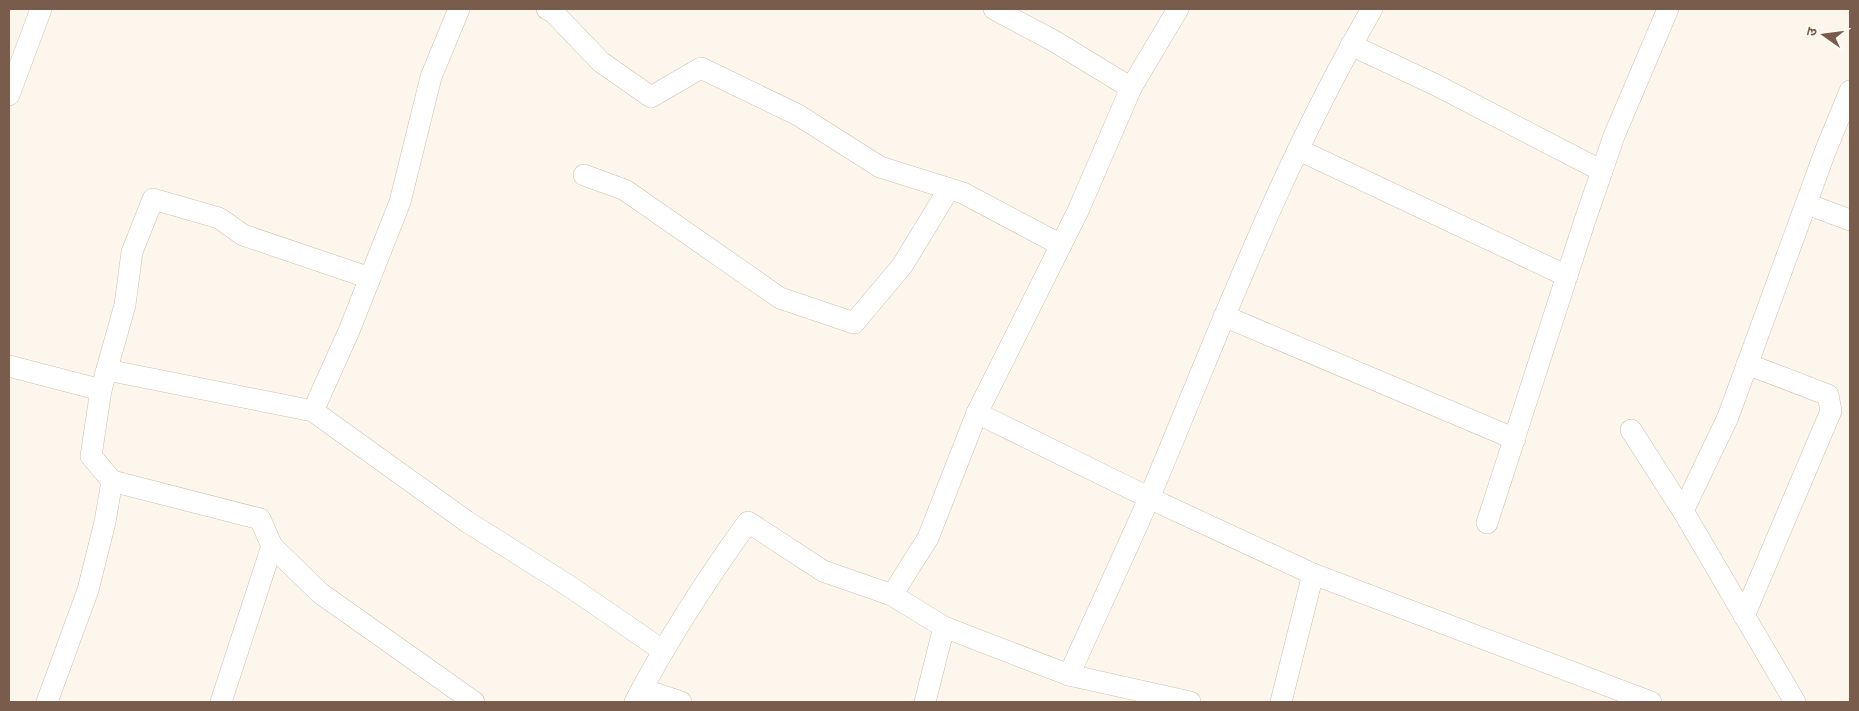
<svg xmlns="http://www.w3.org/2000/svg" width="1859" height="711" font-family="'Asap Condensed','Noto Sans Devanagari',sans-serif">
	<rect width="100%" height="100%" fill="#fdf6ec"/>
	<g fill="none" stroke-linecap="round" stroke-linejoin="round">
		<defs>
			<g id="street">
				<polyline points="547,9 554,13 601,62 651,97 701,68 798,115 880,167 963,193 1061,245"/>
				<polyline points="994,9 1054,41 1131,88"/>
				<polyline points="1351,45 1436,85 1602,171"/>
				<polyline points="9,95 41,9"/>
				<polyline points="1299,150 1567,276"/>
				<polyline points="584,175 625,190 780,298 854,323 902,266 949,189"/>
				<polyline points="1807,204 1850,220"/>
				<polyline points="1224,316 1515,439"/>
				<polyline points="9,366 101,390"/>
				<polyline points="107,370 313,411 466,521 569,586 662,650"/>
				<polyline points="313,411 349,331 400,202 431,77 459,9"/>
				<polyline points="977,413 1164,505 1313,574"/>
				<polyline points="1631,430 1683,511 1795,702"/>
				<polyline points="112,481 260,519 272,546 320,593 474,702"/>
				<polyline points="1683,511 1728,417 1825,152 1850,91"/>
				<polyline points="1487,523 1585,220 1614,136 1668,9"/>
				<polyline points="892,595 944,627 1069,675 1190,702"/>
				<polyline points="1744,616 1831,411 1828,395 1747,364"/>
				<path d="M1069 675C1096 615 1124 556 1150 496 1219 332 1282 163 1372 9"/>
				<polyline points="642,689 681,702"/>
				<polyline points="47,702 88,590 105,522 112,481 91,456 101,390 125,305 132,252 153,199 219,218 243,235 370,278"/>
				<polyline points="221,702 272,546"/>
				<path d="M635 702C668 639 706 580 748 522L823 571 892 595 928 538 977 413 1078 211 1131 88 1178 9"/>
				<polyline points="925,702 944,627"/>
				<polyline points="1281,702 1313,574 1651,702"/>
			</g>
		</defs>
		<use href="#street" stroke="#d1beb0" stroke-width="22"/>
		<use href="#street" stroke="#fff" stroke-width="21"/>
	</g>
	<rect width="1859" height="711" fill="none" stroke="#7a5c4d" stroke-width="20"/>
	<g transform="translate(1824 35) rotate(284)" stroke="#fffaf3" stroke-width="4" paint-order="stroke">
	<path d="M0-4L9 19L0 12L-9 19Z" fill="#7a5c4d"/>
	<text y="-8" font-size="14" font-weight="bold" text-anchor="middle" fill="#7a5c4d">उ</text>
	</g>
</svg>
